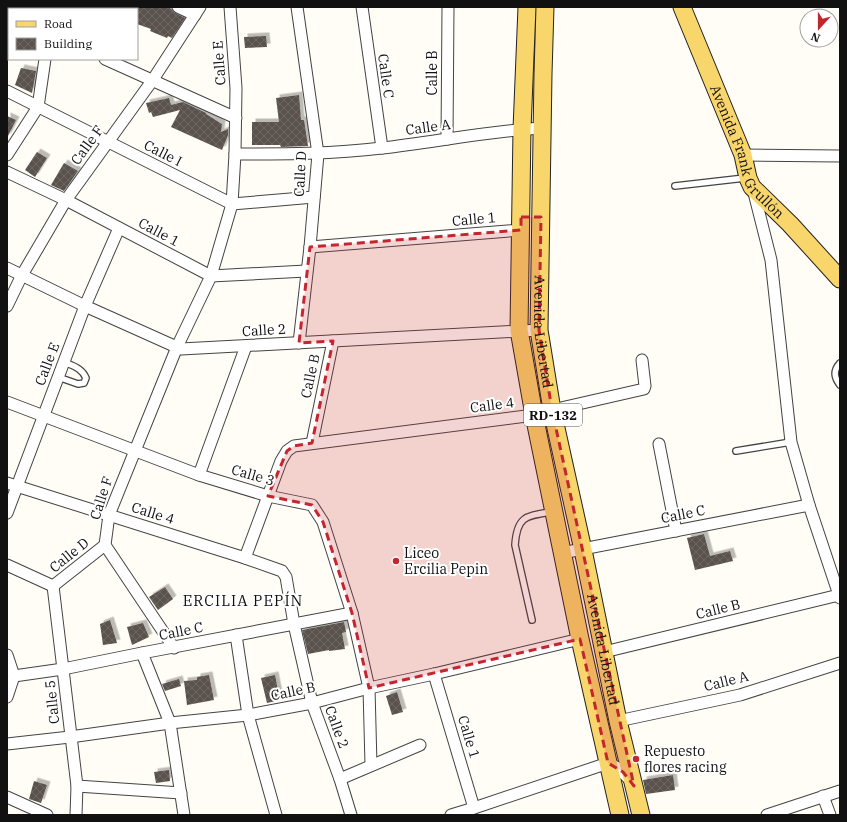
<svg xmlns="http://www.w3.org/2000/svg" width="847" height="822" font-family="'IBM Plex Serif',serif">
	<defs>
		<pattern id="building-cross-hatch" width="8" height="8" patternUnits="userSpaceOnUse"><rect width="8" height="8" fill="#5a524d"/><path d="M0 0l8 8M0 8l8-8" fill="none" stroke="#6d6662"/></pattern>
		<filter id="shadow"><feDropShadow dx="3.5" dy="-3.5" stdDeviation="0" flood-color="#0004"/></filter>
	</defs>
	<rect width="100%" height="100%" fill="#fffdf5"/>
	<g fill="url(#building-cross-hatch)" filter="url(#shadow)">
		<polygon points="137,7 169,7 175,13 185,18 172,38 168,36 167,38 150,31 151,29 137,24"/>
		<polygon points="266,36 267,47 245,48 244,37"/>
		<polygon points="21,68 36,71 32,93 15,85"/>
		<polygon points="299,95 301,120 304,120 308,146 281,147 280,145 252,145 252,122 279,122 276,98"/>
		<polygon points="169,98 171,105 183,102 206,113 206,114 222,124 221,132 228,129 228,135 222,150 171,127 180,110 153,117 151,112 149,113 146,103"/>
		<polygon points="7,116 16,120 7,138"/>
		<polygon points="37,152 47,158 35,177 25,170"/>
		<polygon points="64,163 78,171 64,191 51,185"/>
		<polygon points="704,534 710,556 730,551 733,561 695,570 687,538"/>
		<polygon points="165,587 173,599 158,610 149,597"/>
		<polygon points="110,620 117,643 103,645 100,624"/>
		<polygon points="344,622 346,632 342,633 345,649 329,651 329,650 308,654 302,630"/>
		<polygon points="143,623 149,637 132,645 127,627"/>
		<polygon points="209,675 214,700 187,705 184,681 197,680 197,677"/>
		<polygon points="275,675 280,700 267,703 261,678"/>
		<polygon points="179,679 181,686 165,691 162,684"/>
		<polygon points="397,692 403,712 392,715 386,696"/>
		<polygon points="169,770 170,781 156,783 154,772"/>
		<polygon points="673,775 675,790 646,794 643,780"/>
		<polygon points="34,781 47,785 41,803 29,799"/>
	</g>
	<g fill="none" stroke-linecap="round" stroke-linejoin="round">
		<defs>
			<g id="service">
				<polyline points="675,186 745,178"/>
				<path d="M840 363C833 371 834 377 840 385"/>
				<path d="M58 377 78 384 84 383 86 378C82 368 73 366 64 362"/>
				<polyline points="736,451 791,442"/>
				<path d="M532 620 515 545C517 516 526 516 551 512"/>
			</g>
			<g id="minor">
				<polyline points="49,7 49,9"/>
				<polyline points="178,7 195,15"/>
				<polyline points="297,7 318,154 310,247 299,343"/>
				<polyline points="362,7 382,148"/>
				<polyline points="7,16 9,16"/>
				<polyline points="105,59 236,118"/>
				<polyline points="7,91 232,204 314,197"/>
				<polyline points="447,139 448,7"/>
				<path d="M235 154C284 154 333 154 382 148 435 142 488 131 542 128"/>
				<polyline points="7,155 38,107 45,59"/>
				<polyline points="743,155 840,156"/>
				<polyline points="7,172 66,200 211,276 306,271"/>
				<polyline points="753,189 771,260 791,442 809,505 840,598"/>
				<polyline points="310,247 521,230"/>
				<polyline points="7,268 85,306 181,349 539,330"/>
				<polyline points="7,306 22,275 66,200 152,81 200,7"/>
				<polyline points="7,402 199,475 268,496 312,505 323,522 352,613 369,688 371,765"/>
				<polyline points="312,443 333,341"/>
				<polyline points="659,444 676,531"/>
				<polyline points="199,475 246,346"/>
				<polyline points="7,483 245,558 282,571 286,577 294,624 312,703 340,779 351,815"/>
				<polyline points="7,513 85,306 119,228"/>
				<polyline points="562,553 809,505"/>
				<polyline points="245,558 281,461 287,451 294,446 534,415 552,410 644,389 645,386 642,360"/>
				<polyline points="7,565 53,586 105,545"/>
				<polyline points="53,586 77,786 76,815"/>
				<polyline points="236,635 248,715 276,815"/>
				<polyline points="174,648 105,545 109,515 177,347 211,276 232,204 235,154 236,88 230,7"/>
				<polyline points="604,652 839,595"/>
				<polyline points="142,653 170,723 184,815"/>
				<polyline points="7,655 14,676 7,697"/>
				<polyline points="434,674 474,808"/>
				<polyline points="14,676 63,669 142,653 352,613"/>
				<polyline points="618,721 740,695 840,663"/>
				<polyline points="7,744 70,737 170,723 248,715 312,703 369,688 434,674 580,639"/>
				<polyline points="340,779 420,745"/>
				<polyline points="77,786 181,793"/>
				<polyline points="823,796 830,815"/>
				<polyline points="7,797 47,815"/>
				<polyline points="451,815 474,808 608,763 618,768 631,781"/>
				<polyline points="767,815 840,791"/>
			</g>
			<g id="primary">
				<polyline points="527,7 522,129 519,330 534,415 580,639 620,815"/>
				<path id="s1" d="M545 7 543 74 539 330 552 410 583 550 618 721 641 815"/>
				<path id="s2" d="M682 7 743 155 748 178 752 187 790 224 840 279"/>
			</g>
		</defs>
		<use href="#service" stroke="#444" stroke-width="8"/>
		<use href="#minor" stroke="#444" stroke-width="13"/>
		<use href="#primary" stroke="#222" stroke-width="19"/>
		<use href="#service" stroke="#fff" stroke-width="5.5"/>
		<use href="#minor" stroke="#fff" stroke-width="11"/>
		<use href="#primary" stroke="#f9d66b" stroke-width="17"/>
	</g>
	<path fill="#c4262e" fill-opacity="0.2" stroke="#c4262e" stroke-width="3" stroke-dasharray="8 5" stroke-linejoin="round" d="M521 217H541L539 330 552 410 634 786 623 772 608 763 580 639 369 688 352 613 323 522 312 505 268 496 287 451 294 446 312 443 333 341 299 343 310 247 521 230Z"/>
	<g fill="#c4262e" stroke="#fff" stroke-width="1.5">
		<circle cx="396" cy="561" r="4"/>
		<circle cx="636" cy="759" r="4"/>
	</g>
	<g text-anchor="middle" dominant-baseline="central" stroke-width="4" stroke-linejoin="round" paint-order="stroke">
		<rect fill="#fff" stroke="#585858" stroke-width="1" x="524" y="404" width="58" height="22" rx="3"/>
		<g font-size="13" font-weight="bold" fill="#111">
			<text x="553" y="415">RD-132</text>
		</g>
		<g font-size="14" fill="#111" stroke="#fff">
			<text transform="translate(219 63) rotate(-94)">Calle E</text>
			<text transform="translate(432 73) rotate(-90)">Calle B</text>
			<text transform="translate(386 76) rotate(82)">Calle C</text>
			<text transform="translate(428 127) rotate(-8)">Calle A</text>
			<text transform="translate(87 145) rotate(-54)">Calle F</text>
			<text stroke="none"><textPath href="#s2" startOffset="160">Avenida Frank Grullón</textPath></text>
			<text transform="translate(163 153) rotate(27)">Calle I</text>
			<text transform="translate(300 174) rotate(-87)">Calle D</text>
			<text transform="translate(474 219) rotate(-5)">Calle 1</text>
			<text transform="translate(159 232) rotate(28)">Calle 1</text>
			<text transform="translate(264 330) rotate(-3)">Calle 2</text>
			<text stroke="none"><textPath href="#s1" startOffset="325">Avenida Libertad</textPath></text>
			<text transform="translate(47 364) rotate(-69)">Calle E</text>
			<text transform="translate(310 376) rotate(-78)">Calle B</text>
			<text transform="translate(492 405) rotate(-7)">Calle 4</text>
			<text transform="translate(253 475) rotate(16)">Calle 3</text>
			<text transform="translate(101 498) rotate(-72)">Calle F</text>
			<text transform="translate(153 513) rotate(17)">Calle 4</text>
			<text transform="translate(683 514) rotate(-11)">Calle C</text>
			<text transform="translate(69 555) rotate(-39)">Calle D</text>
			<text transform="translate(718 609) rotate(-14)">Calle B</text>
			<text transform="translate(181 631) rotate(-11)">Calle C</text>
			<text stroke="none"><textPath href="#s1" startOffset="649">Avenida Libertad</textPath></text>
			<text transform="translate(726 681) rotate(-14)">Calle A</text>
			<text transform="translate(293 691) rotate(-12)">Calle B</text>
			<text transform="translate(52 702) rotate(-96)">Calle 5</text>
			<text transform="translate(337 727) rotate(70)">Calle 2</text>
			<text transform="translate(469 737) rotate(73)">Calle 1</text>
		</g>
		<g font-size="14" fill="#111" stroke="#fff" text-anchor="start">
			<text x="404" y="553">Liceo<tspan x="404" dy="16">Ercilia Pepin</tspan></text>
			<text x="644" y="751">Repuesto<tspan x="644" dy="16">flores racing</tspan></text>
		</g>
		<g font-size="15" letter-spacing="1" fill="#111" stroke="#fff">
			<text x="243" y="600">ERCILIA PEPÍN</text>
		</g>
	</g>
	<rect width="847" height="822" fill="none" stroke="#111111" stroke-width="16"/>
	<rect x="8" y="8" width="130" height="52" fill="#ffffff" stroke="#a0a0a0"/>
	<rect x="16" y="21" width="20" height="6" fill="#f9d66b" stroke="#a0a0a0"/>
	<text x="44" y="28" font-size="12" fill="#111111">Road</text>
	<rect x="16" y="38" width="20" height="12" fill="url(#building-cross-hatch)" stroke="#a0a0a0"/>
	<text x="44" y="48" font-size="12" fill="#111111">Building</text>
	<g transform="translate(819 28) rotate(201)"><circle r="19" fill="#ffffff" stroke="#a0a0a0"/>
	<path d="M0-3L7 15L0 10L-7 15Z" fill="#c4262e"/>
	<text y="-6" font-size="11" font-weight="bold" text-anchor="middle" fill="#111111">N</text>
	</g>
</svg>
